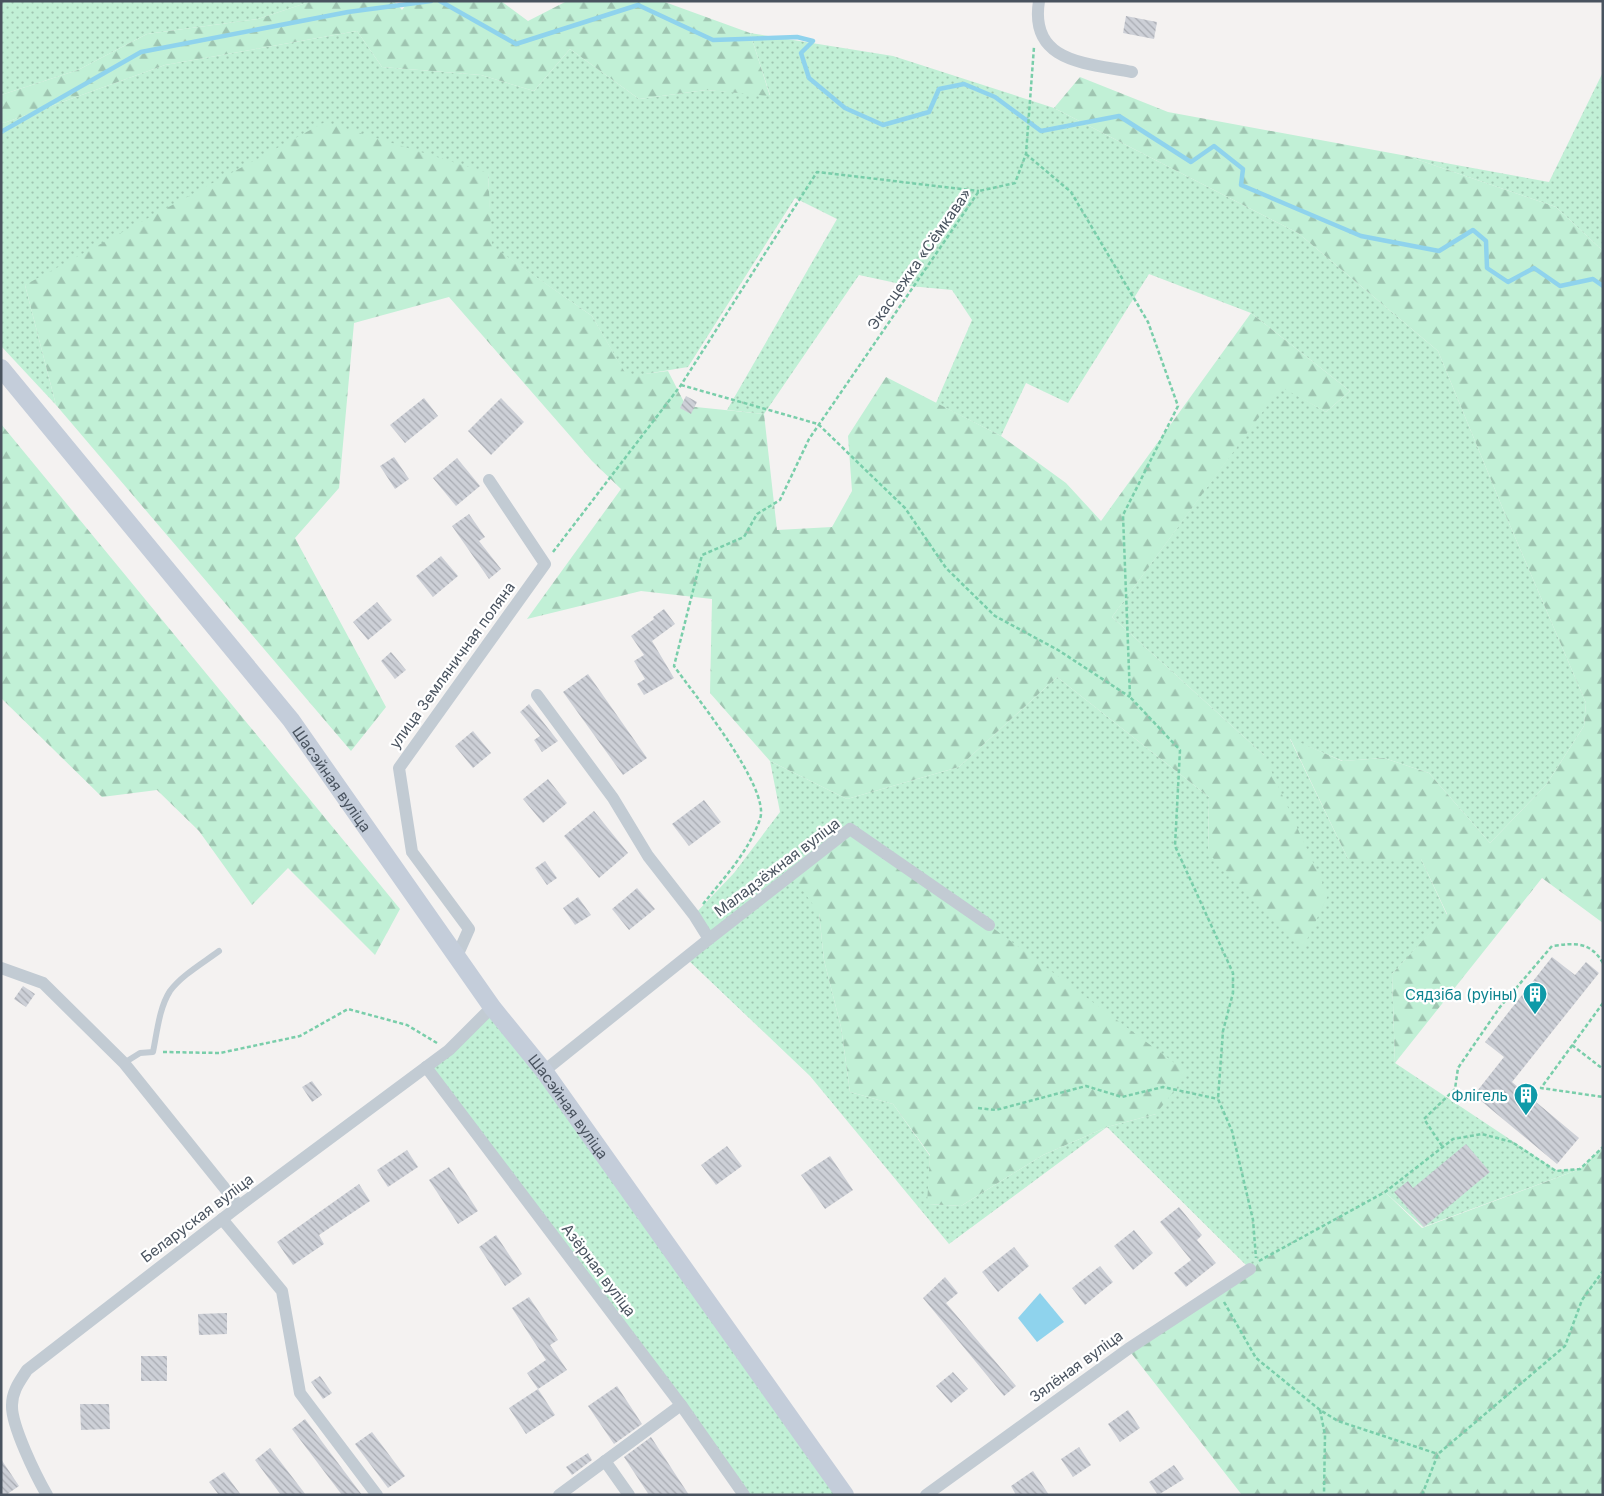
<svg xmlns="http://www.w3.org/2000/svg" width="1604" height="1496" font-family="Inter,sans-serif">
	<defs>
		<pattern id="grass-dots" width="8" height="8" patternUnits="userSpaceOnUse" patternTransform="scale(1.25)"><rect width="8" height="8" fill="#c1f0d6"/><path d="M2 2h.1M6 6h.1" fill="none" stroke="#9fc5b1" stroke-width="1.8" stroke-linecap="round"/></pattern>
		<pattern id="forest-firs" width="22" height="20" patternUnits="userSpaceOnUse" patternTransform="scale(1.25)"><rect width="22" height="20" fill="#c1f0d6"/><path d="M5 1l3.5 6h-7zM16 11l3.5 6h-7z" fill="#9fc5b1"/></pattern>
		<pattern id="building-back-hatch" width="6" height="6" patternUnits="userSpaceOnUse" patternTransform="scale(1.25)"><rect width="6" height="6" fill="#cdd0d7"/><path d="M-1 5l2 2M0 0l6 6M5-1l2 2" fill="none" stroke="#a8abb2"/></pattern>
	</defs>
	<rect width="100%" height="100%" fill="#f4f2f1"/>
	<g fill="url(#grass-dots)" fill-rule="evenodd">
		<polygon points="1,1 312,1 258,19 147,34 78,70 1,95"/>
		<path d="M357 31 382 67 481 75 534 91 570 49 639 99 706 90 770 95 750 33 893 56 1054 108 1298 233 1438 351 1503 509 1586 703 1584 726 1546 785 1490 843 1429 773 1384 758 1343 761 1290 739 1348 859H1421L1447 915 1392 974 1395 1063 1556 1170 1580 1169 1423 1227 1385 1192 1250 1269 1107 1127 949 1244 810 1076 686 958 709 939 694 915 734 873 780 812 770 761 847 799 959 767 1057 677 1209 797 1208 853 1264 755 1112 617 1281 386 1326 412 1350 391 1251 313 1149 274 1068 403 1026 383 1001 436 936 403 972 320 952 290 910 286 859 275 764 414 727 410 837 219 795 198 688 367 627 377 592 316 491 246 488 173 25 285 56 405 1 346V124L165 65ZM819 913 1156 1114 1107 1127 1043 1155 961 1206 928 1204 930 1156 893 1104 850 1092 841 1027 824 960Z"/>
		<polygon points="1603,72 1603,251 1556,207 1407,156 1549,182"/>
		<polygon points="492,1007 844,1495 744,1495 426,1067"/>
	</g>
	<g fill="url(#forest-firs)">
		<polygon points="312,1 394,1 402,10 409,1 501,1 528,21 567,1 662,1 750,33 770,96 706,90 639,99 570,49 534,91 481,75 382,67 357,31 165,65 1,124 1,95 78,70 147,34 258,19"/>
		<polygon points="1080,77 1168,112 1407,156 1556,207 1603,251 1603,923 1542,878 1395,1063 1392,974 1447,914 1421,859 1348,859 1290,738 1342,761 1384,758 1429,773 1490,843 1546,785 1584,726 1586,703 1503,509 1438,351 1298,233 1054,108"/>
		<polygon points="325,122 488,173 492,246 592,316 627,376 668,371 686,406 764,414 777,530 832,527 852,491 848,436 886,377 1001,436 1066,483 1101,521 1251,313 1350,391 1326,412 1281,387 1112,617 1264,755 1328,895 1303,948 1208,853 1209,797 1057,677 959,767 847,799 770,761 710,693 712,599 641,591 527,619 621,489 592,461 449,297 354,323 339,488 295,538 386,707 351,751 56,405 25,285"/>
		<polygon points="1,424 400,909 375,955 288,868 252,905 199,831 157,790 102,797 1,698"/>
		<polygon points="850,829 989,925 1188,1073 1156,1114 1107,1127 1043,1155 961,1206 927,1204 930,1155 893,1104 850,1092 841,1027 824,960 819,913 791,874"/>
		<polygon points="1603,1147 1603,1495 1242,1495 1128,1349 1257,1263 1385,1192 1422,1228 1580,1169"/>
	</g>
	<polygon fill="#8fd3ed" points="1040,1293 1064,1322 1037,1342 1018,1318"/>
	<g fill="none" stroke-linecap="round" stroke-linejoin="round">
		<g stroke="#8fd3ed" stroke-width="4.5">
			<polyline points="440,1 516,44 638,5 713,40 797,37 813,41 801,53 809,78 845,108 883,125 929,112 939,89 964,84 995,97 1041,131 1119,116 1191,162 1214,146 1243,169 1241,185 1361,236 1439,251 1473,230 1486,241 1487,268 1508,282 1534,268 1560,286 1593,279 1603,286"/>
			<polyline points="1,132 141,52 348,12 431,1"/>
		</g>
	</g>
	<g fill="url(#building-back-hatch)">
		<polygon points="1126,16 1157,22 1154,39 1123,33"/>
		<polygon points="686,396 697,402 691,414 680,408"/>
		<polygon points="424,398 438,416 405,443 390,425"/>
		<polygon points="501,398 524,422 491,455 468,431"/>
		<polygon points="394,457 409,479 395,489 380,466"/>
		<polygon points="457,458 480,486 456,506 433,478"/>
		<polygon points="469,514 485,537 479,541 501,569 489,579 452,526"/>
		<polygon points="441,556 458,576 433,597 416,576"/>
		<polygon points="377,602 392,620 368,640 353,622"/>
		<polygon points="664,609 675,624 652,641 674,678 644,695 637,684 645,679 634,661 644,655 631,636 654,619 653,617"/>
		<polygon points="391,652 406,670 395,679 381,661"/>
		<polygon points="588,674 647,758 623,775 563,692"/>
		<polygon points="529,704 558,741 542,752 534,740 540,736 520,712"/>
		<polygon points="473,731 491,753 473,768 455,746"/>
		<polygon points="548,779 567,803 543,823 523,799"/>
		<polygon points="704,800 721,822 689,846 672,824"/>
		<polygon points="594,811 628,853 599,878 564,836"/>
		<polygon points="545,861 557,878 547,885 535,868"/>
		<polygon points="637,888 655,909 629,930 612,909"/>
		<polygon points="578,897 591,915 575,925 563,908"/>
		<polygon points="1552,957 1575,975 1586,962 1599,973 1512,1082 1579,1138 1557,1164 1474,1095 1504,1057 1485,1042"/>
		<polygon points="23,986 35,994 26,1007 14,999"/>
		<polygon points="312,1081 322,1095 312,1102 302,1087"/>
		<polygon points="1466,1144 1490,1172 1424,1227 1394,1192 1408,1181 1413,1188"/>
		<polygon points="727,1146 742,1166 716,1185 701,1165"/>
		<polygon points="407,1150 418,1167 388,1187 377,1170"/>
		<polygon points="830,1156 853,1190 825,1209 801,1175"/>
		<polygon points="449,1167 478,1211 458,1224 429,1180"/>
		<polygon points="359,1184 370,1201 319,1235 324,1244 293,1265 277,1242"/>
		<polygon points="1179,1207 1202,1235 1197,1240 1216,1263 1186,1287 1174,1273 1191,1260 1160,1222"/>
		<polygon points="1134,1230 1153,1253 1133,1270 1114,1246"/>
		<polygon points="496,1235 522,1274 505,1286 479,1247"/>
		<polygon points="1014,1247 1029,1266 998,1292 982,1272"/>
		<polygon points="1100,1266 1113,1282 1085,1305 1072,1288"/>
		<polygon points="945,1277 958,1293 946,1303 1016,1386 1004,1396 923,1298"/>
		<polygon points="529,1297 558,1340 550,1345 567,1370 538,1389 527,1373 546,1360 512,1308"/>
		<polygon points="227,1313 227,1334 199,1335 198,1314"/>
		<rect x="141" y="1356" width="26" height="25"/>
		<polygon points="953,1372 968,1389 951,1403 936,1386"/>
		<polygon points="320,1376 332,1393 323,1399 311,1382"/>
		<polygon points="617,1386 642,1424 614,1444 588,1406"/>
		<polygon points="538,1389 555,1415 526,1434 509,1408"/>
		<polygon points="80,1404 109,1404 110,1429 81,1430"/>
		<polygon points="1128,1410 1140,1428 1120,1442 1108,1424"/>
		<polygon points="305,1419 362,1495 342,1495 292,1429"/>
		<polygon points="372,1432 405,1476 388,1488 355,1444"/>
		<polygon points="651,1437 689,1495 649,1495 624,1457"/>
		<polygon points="1079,1447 1091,1465 1073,1477 1061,1459"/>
		<polygon points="270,1448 306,1495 281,1495 255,1460"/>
		<polygon points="588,1453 592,1460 572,1475 566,1467"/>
		<polygon points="1,1459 19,1486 6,1495 1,1495"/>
		<polygon points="1174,1465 1184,1479 1158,1495 1149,1482"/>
		<polygon points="1033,1471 1049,1495 1016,1495 1011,1486"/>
		<polygon points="224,1472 241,1495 219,1495 209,1482"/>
	</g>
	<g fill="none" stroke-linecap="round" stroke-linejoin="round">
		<g stroke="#79ceaa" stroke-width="2.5" stroke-dasharray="4 2.5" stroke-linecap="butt">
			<polyline points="1026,154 1071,192 1148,322 1178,406 1123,515 1130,697 1180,750 1175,846 1233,973 1233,993 1223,1031 1218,1099 1232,1131 1253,1220 1256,1258"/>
			<polyline points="681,385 818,424 905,508 946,568 995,616 1058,650 1130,697"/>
			<polyline points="553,552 681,385 817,172 979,191"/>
			<path d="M703 904C724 878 749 851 760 819 771 788 693 693 674 666L702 555 744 537 757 514 780 500 809 439 979 191 1015 183 1026 154 1034 47"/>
			<polyline points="1603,1003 1541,1088 1603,1097"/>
			<polyline points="1572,1045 1603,1069"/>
			<polyline points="163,1052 220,1053 300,1036 348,1009 407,1025 437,1043"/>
			<polyline points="978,1108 996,1110 1086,1086 1122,1097 1163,1087 1218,1099"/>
			<path d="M1442 1146 1424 1119 1455 1089 1458 1068 1500 1007 1552 946C1575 943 1590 941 1603 963"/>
			<polyline points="1259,1261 1385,1192 1453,1139 1482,1134 1512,1142 1556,1171 1580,1169 1603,1147"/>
			<polyline points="1224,1302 1256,1358 1320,1410 1338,1421 1438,1454"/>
			<polyline points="1320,1410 1325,1435 1324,1495"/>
			<polyline points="1422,1495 1438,1454 1565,1346 1582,1300 1603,1271"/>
		</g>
		<path stroke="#c2cbd3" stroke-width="6" d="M124 1063 140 1053 153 1052C157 1033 159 1008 170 991 182 975 203 963 219 951"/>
		<g stroke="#c2cbd3" stroke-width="12">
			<path d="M1039 1C1029 63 1087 63 1132 72"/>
			<polyline points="537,695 613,798 648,856 694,915 709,939"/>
			<polyline points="457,956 469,929 412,852 399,768 545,564 489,480"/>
			<polyline points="1,968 43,983 124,1063 239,1206"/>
			<polyline points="426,1067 681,1405 744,1495"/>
			<polyline points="544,1071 709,939 850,829 989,925"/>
			<polyline points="222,1219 282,1291 300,1393 377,1495"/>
			<polyline points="605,1461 629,1495"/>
			<path d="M47 1495C36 1476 11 1425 12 1405 12 1391 20 1381 27 1370L239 1206 449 1050 492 1007"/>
			<polyline points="559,1495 681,1405"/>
			<polyline points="926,1495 1128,1349 1250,1269"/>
		</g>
		<path stroke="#c4cdda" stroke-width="18" id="s1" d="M1 368 291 720 492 1007 544 1071 845 1495"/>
	</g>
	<defs>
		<symbol id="building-pin" viewBox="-11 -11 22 30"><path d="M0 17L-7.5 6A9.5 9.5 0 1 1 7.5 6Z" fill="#0f9aa8" stroke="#fff"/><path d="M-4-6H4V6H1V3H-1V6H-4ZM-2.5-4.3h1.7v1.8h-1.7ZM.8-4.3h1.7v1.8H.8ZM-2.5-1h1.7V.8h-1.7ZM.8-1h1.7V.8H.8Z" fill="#fff"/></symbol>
	</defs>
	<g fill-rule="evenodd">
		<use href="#building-pin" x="1521" y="980" width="28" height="38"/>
		<use href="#building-pin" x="1512" y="1081" width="28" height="38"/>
	</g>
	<g text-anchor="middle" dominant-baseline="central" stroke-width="4.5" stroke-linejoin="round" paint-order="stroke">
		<g font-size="15" fill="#49535f" stroke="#fff">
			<text transform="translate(919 259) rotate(-55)">Экасцежка «Сёмкава»</text>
			<text transform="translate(452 665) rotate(-54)">улица Земляничная поляна</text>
			<text stroke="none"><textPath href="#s1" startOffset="528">Шасэйная вуліца</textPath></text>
			<text transform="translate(777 867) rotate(-37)">Маладзёжная вуліца</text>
			<text stroke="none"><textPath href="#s1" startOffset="932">Шасэйная вуліца</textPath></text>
			<text transform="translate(197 1218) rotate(-37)">Беларуская вуліца</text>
			<text transform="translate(599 1270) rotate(53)">Азёрная вуліца</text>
			<text transform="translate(1076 1366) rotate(-36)">Зялёная вуліца</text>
		</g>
		<g font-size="15" fill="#0d838f" stroke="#fff" text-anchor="end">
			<text x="1518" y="994">Сядзіба (руіны)</text>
			<text x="1508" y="1095">Флігель</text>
		</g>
	</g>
	<rect width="1604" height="1496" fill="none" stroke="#49535f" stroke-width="5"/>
</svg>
